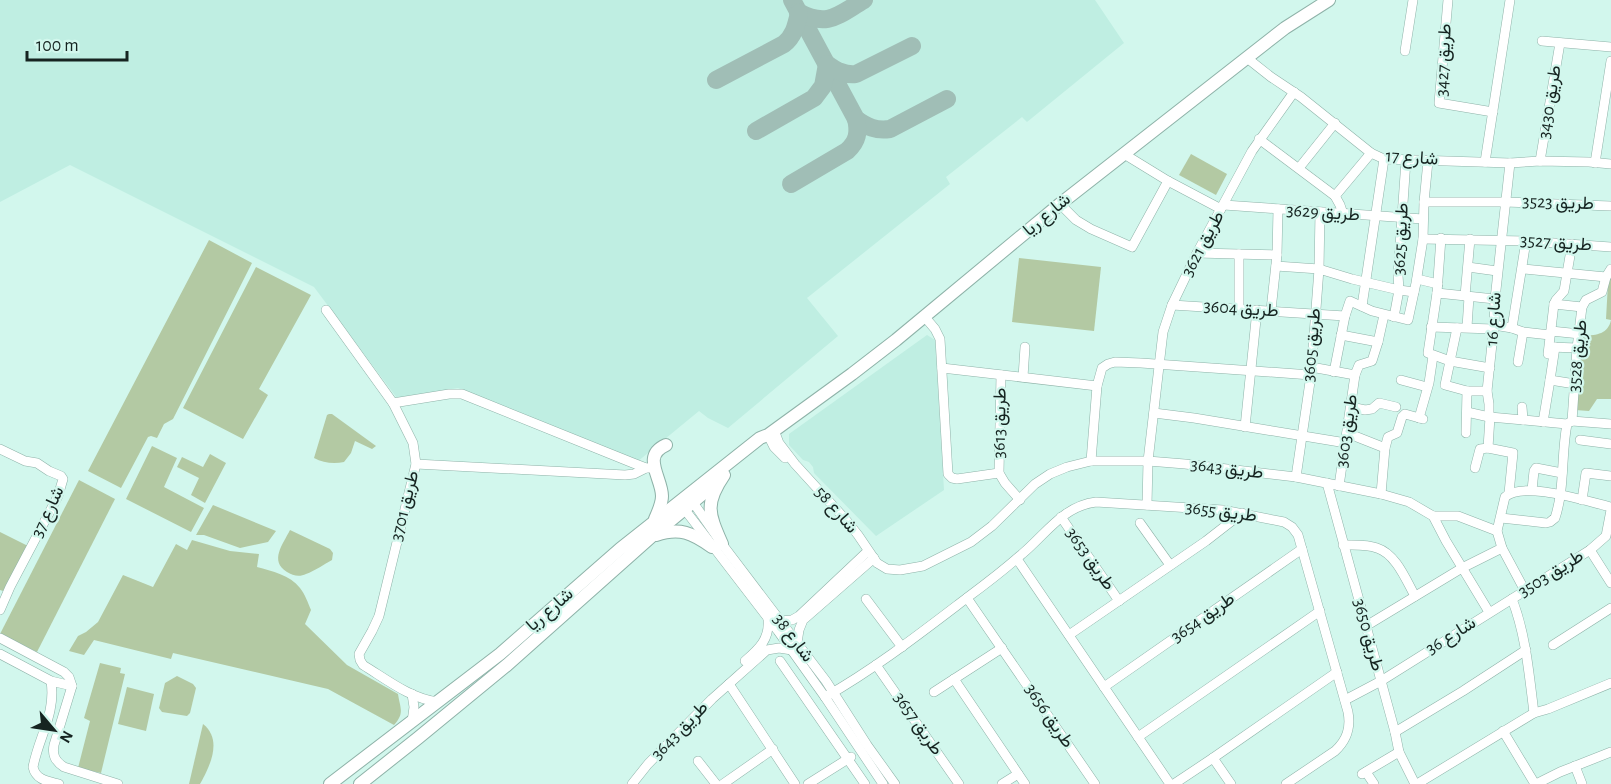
<svg xmlns="http://www.w3.org/2000/svg" width="1611" height="784" font-family="'Alegreya Sans',Vazirmatn,sans-serif">
	<rect width="100%" height="100%" fill="#d2f7ed"/>
	<g fill="#bfeee2">
		<polygon points="0,0 1095,0 1124,43 1027,122 1022,117 946,177 950,184 807,298 838,336 728,428 708,418 699,411 637,462 458,388 397,398 314,287 70,165 0,202"/>
		<polygon points="927,335 935,340 944,490 876,536 814,473 813,467 809,462 803,460 789,445 789,434"/>
	</g>
	<g fill="#b3c9a3">
		<polygon points="1191,154 1227,174 1216,195 1179,175"/>
		<polygon points="209,240 252,263 173,419 164,424 157,438 151,436 148,437 121,488 88,471"/>
		<polygon points="1019,258 1101,267 1094,331 1012,322"/>
		<polygon points="256,267 311,295 259,389 268,395 243,439 183,408"/>
		<path d="M1611 273V399H1597L1589 411 1575 410 1584 336C1597 335 1608 334 1611 320L1606 319 1608 283Z"/>
		<path d="M329 414H332L376 446 372 449 355 441 351 453 344 462C334 464 323 463 314 458L327 415Z"/>
		<polygon points="152,446 177,458 164,487 204,508 191,532 126,499"/>
		<polygon points="210,454 226,463 205,503 191,495 199,478 177,467 182,457 203,467"/>
		<polygon points="79,480 115,499 37,652 0,634"/>
		<polygon points="213,505 276,531 268,542 240,548 204,535 196,535"/>
		<path d="M290 530 330 549 333 553 332 560C324 564 315 571 306 574 300 577 293 576 287 572 269 561 283 544 290 530Z"/>
		<polygon points="0,532 28,546 3,591 0,590"/>
		<path d="M192 540 230 551 259 554 257 567C272 571 290 575 300 588 305 594 308 603 311 610L305 624 347 665 398 694C400 708 405 713 394 725L328 689 173 653 171 659 94 640 84 655 69 651 78 636 86 632 98 622 123 575 153 587 176 544 187 550Z"/>
		<polygon points="100,663 121,668 120,673 125,674 101,773 78,768 90,721 84,718"/>
		<polygon points="177,676 193,684 196,688 190,713 187,716 162,712 159,708 165,683"/>
		<polygon points="127,687 154,694 146,731 118,724"/>
		<path d="M203 724C223 740 210 766 200 784H189Z"/>
	</g>
	<g fill="none" stroke-linecap="round" stroke-linejoin="round">
		<g stroke="#a0beb6" stroke-width="18">
			<path d="M792 0 856 119C867 127 876 131 890 129L947 99"/>
			<path d="M798 12C828 28 838 15 864 0"/>
			<path d="M716 80 784 44C794 36 796 26 799 13"/>
			<path d="M756 131 814 98 823 86 827 64C837 71 844 75 856 74L912 46"/>
			<path d="M791 184 847 151C858 141 859 132 856 119"/>
		</g>
		<defs>
			<g id="minor">
				<polyline points="1448,0 1439,103 1493,112"/>
				<polyline points="1542,41 1611,47"/>
				<polyline points="1405,51 1413,0"/>
				<polyline points="1247,58 1271,77 1301,97 1371,153 1384,159 1510,163 1540,161 1589,162 1611,164"/>
				<polyline points="1259,139 1335,196 1340,205 1343,214"/>
				<polyline points="1124,154 1168,181 1221,209"/>
				<polyline points="1540,161 1560,43"/>
				<polyline points="1485,162 1510,0"/>
				<polyline points="1595,163 1611,61"/>
				<polyline points="1299,168 1335,123"/>
				<polyline points="1335,196 1371,153"/>
				<polyline points="1424,202 1505,202 1611,206"/>
				<polyline points="1060,204 1076,220 1091,229 1132,247 1168,181"/>
				<polyline points="1224,205 1423,219"/>
				<polyline points="1441,238 1437,293 1428,353 1450,361 1490,368"/>
				<polyline points="1423,239 1526,241 1611,247"/>
				<polyline points="1197,253 1277,255"/>
				<polyline points="1276,266 1319,269 1352,279 1399,290 1414,292"/>
				<polyline points="1468,267 1497,271"/>
				<polyline points="1523,269 1606,277"/>
				<polyline points="1417,279 1438,284"/>
				<polyline points="1437,293 1495,299"/>
				<polyline points="1465,296 1470,239"/>
				<polyline points="1554,304 1582,307"/>
				<polyline points="1172,305 1345,316"/>
				<polyline points="1362,306 1384,159"/>
				<polyline points="1239,308 1239,254"/>
				<path d="M326 310 393 403 413 443 416 464 379 616 372 631 359 654 360 660 363 665C386 679 411 699 438 702"/>
				<polyline points="1271,310 1277,255 1278,209"/>
				<polyline points="924,316 935,329 940,339 948,474 952,478 957,479 999,473"/>
				<polyline points="1394,317 1399,290 1398,275 1406,160"/>
				<polyline points="1494,325 1512,328 1523,332 1550,335"/>
				<polyline points="1431,327 1494,329"/>
				<polyline points="1467,327 1469,297"/>
				<polyline points="1457,328 1445,385 1467,391 1487,391"/>
				<polyline points="1512,328 1526,241"/>
				<polyline points="1551,331 1580,334"/>
				<polyline points="1341,335 1378,342"/>
				<polyline points="1550,347 1577,348"/>
				<polyline points="1555,347 1550,380 1575,384"/>
				<polyline points="1548,354 1554,304 1556,300 1564,291 1572,244"/>
				<polyline points="1518,362 1523,332"/>
				<polyline points="1311,367 1355,375 1359,365 1372,361 1378,342 1384,315"/>
				<polyline points="942,368 1097,386"/>
				<polyline points="1334,372 1345,316 1350,301 1372,311 1408,320 1416,283 1423,239 1424,202 1428,161"/>
				<polyline points="1001,375 999,473 1005,483 1020,500"/>
				<polyline points="1023,377 1025,347"/>
				<polyline points="1401,380 1427,387"/>
				<polyline points="393,403 449,394 462,394 633,463 646,468 655,468"/>
				<polyline points="1351,407 1365,410 1372,409 1379,403 1396,407"/>
				<polyline points="1522,407 1523,420"/>
				<polyline points="1467,412 1489,417"/>
				<polyline points="1154,413 1194,418 1346,443"/>
				<polyline points="1490,417 1567,424"/>
				<polyline points="1419,418 1429,383 1433,356"/>
				<polyline points="1572,421 1577,348 1582,307 1586,300 1602,292 1606,277 1611,269"/>
				<polyline points="1572,421 1611,424"/>
				<polyline points="1543,422 1550,380"/>
				<polyline points="1245,427 1257,310"/>
				<polyline points="774,430 779,443 795,464 846,520 858,535 877,563 887,569 900,570 923,566 971,542 992,526 1035,484 1050,474 1067,467 1091,461 1148,461 1185,464 1296,477 1381,494 1409,502 1433,516 1446,541 1489,612"/>
				<polyline points="1347,433 1385,448"/>
				<polyline points="1466,433 1467,391"/>
				<polyline points="768,435 774,447 785,458"/>
				<polyline points="1580,440 1611,444"/>
				<polyline points="1488,448 1490,417 1489,417 1489,404 1487,391 1494,325 1495,299 1510,163"/>
				<polyline points="0,449 25,461 37,463 49,471 61,476 63,479 58,496 10,587 0,610"/>
				<polyline points="1091,461 1097,386 1102,368 1108,364 1115,362 1141,363 1311,375"/>
				<polyline points="416,464 625,475 634,474 646,468"/>
				<polyline points="1475,468 1480,449 1488,448 1513,453 1509,493"/>
				<polyline points="1296,477 1311,375 1319,269 1320,212"/>
				<polyline points="1327,483 1395,732 1399,752 1415,784"/>
				<polyline points="1339,486 1355,375"/>
				<polyline points="1532,490 1534,471 1536,468 1562,473"/>
				<polyline points="1381,494 1385,448 1388,437 1397,433 1402,417 1405,414 1423,419"/>
				<polyline points="690,498 722,544 826,681 867,745 895,784"/>
				<polyline points="1582,500 1586,473 1611,476"/>
				<polyline points="1147,505 1148,461 1163,332 1172,305 1197,253 1252,151 1294,92"/>
				<polyline points="682,506 778,631 825,697 883,784"/>
				<polyline points="1433,516 1458,516 1497,531"/>
				<polyline points="1061,517 1119,601"/>
				<path d="M1501 518 1546 523 1550 522 1555 518C1565 488 1561 455 1567 424L1572 421"/>
				<polyline points="1140,523 1170,565"/>
				<path d="M1343 545C1354 545 1367 544 1377 548 1396 554 1406 580 1415 596"/>
				<polyline points="1590,550 1611,583"/>
				<polyline points="1017,559 1170,784"/>
				<path d="M1525 591 1502 548 1497 531 1505 497C1523 480 1588 502 1611 507"/>
				<polyline points="967,598 1095,784"/>
				<polyline points="866,599 902,647"/>
				<path d="M1512 599C1526 635 1529 674 1534 713"/>
				<polyline points="780,621 792,620 799,616 868,551"/>
				<polyline points="1366,626 1462,568 1502,548"/>
				<polyline points="1069,635 1206,541 1242,513"/>
				<path d="M0 638 64 672 69 677 72 686 54 745C52 755 55 761 64 767L118 784"/>
				<polyline points="797,643 799,630 803,620 874,558"/>
				<polyline points="1553,645 1611,608"/>
				<polyline points="0,654 51,681 72,686"/>
				<path d="M745 661C759 649 770 639 768 619"/>
				<polyline points="780,661 865,784"/>
				<polyline points="876,665 959,784"/>
				<polyline points="954,679 1025,784"/>
				<path d="M51 681C56 714 39 736 33 767 36 780 47 781 59 784"/>
				<polyline points="729,684 795,784"/>
				<polyline points="1104,687 1302,549"/>
				<polyline points="934,692 1002,648"/>
				<polyline points="412,694 414,707 412,722"/>
				<path d="M825 697C876 668 922 632 968 597 987 583 1005 569 1022 554 1046 534 1063 506 1096 502L1223 510 1284 522 1292 527 1298 535 1348 712C1351 728 1347 740 1335 751L1286 784"/>
				<polyline points="1345,700 1381,681 1590,550 1606,536 1611,510"/>
				<polyline points="1503,731 1535,784"/>
				<polyline points="1395,732 1463,691 1526,650"/>
				<polyline points="1138,737 1320,611"/>
				<polyline points="1213,758 1231,784"/>
				<polyline points="698,761 716,784"/>
				<polyline points="1575,766 1582,784"/>
				<polyline points="1366,772 1374,784"/>
				<polyline points="1362,774 1399,752"/>
				<polyline points="632,784 648,764 712,699 767,650 779,648 792,650"/>
				<polyline points="723,784 773,749"/>
				<polyline points="808,784 851,757"/>
				<polyline points="1002,784 1018,774"/>
				<polyline points="1174,784 1213,758 1337,672"/>
				<polyline points="1417,784 1534,713 1548,709 1611,683"/>
				<polyline points="1536,784 1560,772 1611,752"/>
			</g>
			<g id="major">
				<path d="M655 519C658 512 662 504 662 496 662 478 641 456 666 445"/>
				<path d="M656 535C680 527 692 533 712 547"/>
				<path d="M722 544C709 514 704 504 724 475"/>
				<polyline points="330,784 500,654 620,549 760,438 768,435 852,374 896,340 1060,204 1285,28 1329,0"/>
				<polyline points="360,784 418,738 507,665 652,536 710,488"/>
			</g>
		</defs>
		<use href="#minor" stroke="#8eb2a8" stroke-width="10"/>
		<use href="#major" stroke="#8eb2a8" stroke-width="14"/>
		<use href="#minor" stroke="#fff" stroke-width="9"/>
		<use href="#major" stroke="#fff" stroke-width="12"/>
	</g>
	<g text-anchor="middle" dominant-baseline="central" stroke-width="4.5" stroke-linejoin="round" paint-order="stroke">
		<g font-size="18" fill="#162421" stroke="#d2f7ed">
			<text transform="translate(1444 60) rotate(-87)">طريق 3427</text>
			<text transform="translate(1550 102) rotate(-81)">طريق 3430</text>
			<text transform="translate(1412 158) rotate(4)">شارع 17</text>
			<text transform="translate(1558 203) rotate(2)">طريق 3523</text>
			<text transform="translate(1323 213) rotate(4)">طريق 3629</text>
			<text transform="translate(1047 215) rotate(-40)">شارع ريا</text>
			<text transform="translate(1401 239) rotate(-87)">طريق 3625</text>
			<text transform="translate(1556 243) rotate(4)">طريق 3527</text>
			<text transform="translate(1203 244) rotate(-62)">طريق 3621</text>
			<text transform="translate(1241 309) rotate(4)">طريق 3604</text>
			<text transform="translate(1494 319) rotate(-86)">شارع 16</text>
			<text transform="translate(1312 345) rotate(-85)">طريق 3605</text>
			<text transform="translate(1578 356) rotate(-84)">طريق 3528</text>
			<text transform="translate(1000 423) rotate(-89)">طريق 3613</text>
			<text transform="translate(1347 431) rotate(-82)">طريق 3603</text>
			<text transform="translate(1227 469) rotate(7)">طريق 3643</text>
			<text transform="translate(405 506) rotate(-76)">طريق 3701</text>
			<text transform="translate(836 510) rotate(49)">شارع 58</text>
			<text transform="translate(48 512) rotate(-65)">شارع 37</text>
			<text transform="translate(1221 512) rotate(7)">طريق 3655</text>
			<text transform="translate(1090 559) rotate(55)">طريق 3653</text>
			<text transform="translate(1551 574) rotate(-32)">طريق 3503</text>
			<text transform="translate(550 610) rotate(-41)">شارع ريا</text>
			<text transform="translate(1203 618) rotate(-35)">طريق 3654</text>
			<text transform="translate(1368 635) rotate(75)">طريق 3650</text>
			<text transform="translate(1451 636) rotate(-32)">شارع 36</text>
			<text transform="translate(793 638) rotate(53)">شارع 38</text>
			<text transform="translate(1049 716) rotate(56)">طريق 3656</text>
			<text transform="translate(918 724) rotate(55)">طريق 3657</text>
			<text transform="translate(680 731) rotate(-46)">طريق 3643</text>
		</g>
	</g>
	<g transform="translate(54 730) rotate(119)" stroke="#d2f7ed" stroke-width="4.5" paint-order="stroke">
	<path d="M0-4.5L10 22L0 15L-10 22Z" fill="#162421"/>
	<text y="-9" font-size="16" font-weight="bold" text-anchor="middle" fill="#162421">N</text>
	</g>
	<path d="M27 51v9h100v-9" fill="none" stroke="#162421" stroke-width="3"/>
	<text x="36" y="51" font-size="18" fill="#162421" stroke="#d2f7ed" stroke-width="4.5" paint-order="stroke">100 m</text>
</svg>
